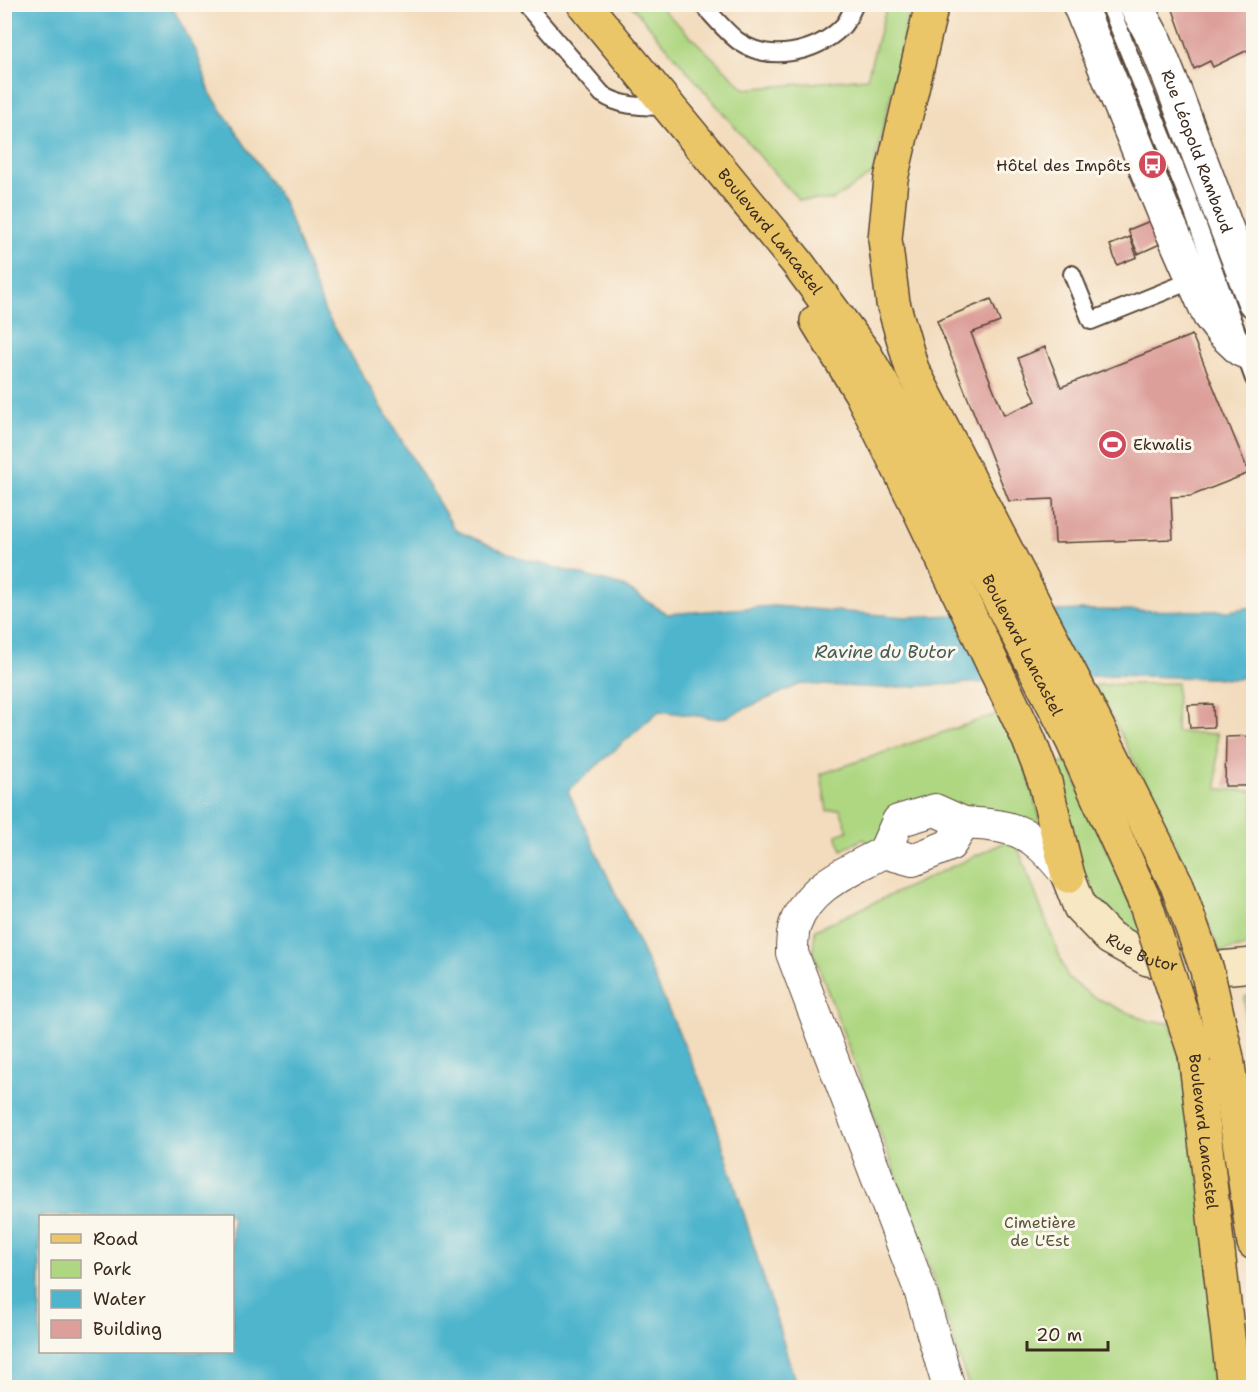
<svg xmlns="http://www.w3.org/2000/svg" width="1258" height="1392" font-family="'Shantell Sans',sans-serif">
	<rect width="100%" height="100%" fill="#fbf7ec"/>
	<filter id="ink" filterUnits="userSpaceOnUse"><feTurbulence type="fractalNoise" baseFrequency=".0167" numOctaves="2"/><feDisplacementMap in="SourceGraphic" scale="12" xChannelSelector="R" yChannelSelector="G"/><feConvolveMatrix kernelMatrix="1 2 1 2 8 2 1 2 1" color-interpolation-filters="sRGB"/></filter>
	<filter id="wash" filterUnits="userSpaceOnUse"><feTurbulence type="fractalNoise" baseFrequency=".008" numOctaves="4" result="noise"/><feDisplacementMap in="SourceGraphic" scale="24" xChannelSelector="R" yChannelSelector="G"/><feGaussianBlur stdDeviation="1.35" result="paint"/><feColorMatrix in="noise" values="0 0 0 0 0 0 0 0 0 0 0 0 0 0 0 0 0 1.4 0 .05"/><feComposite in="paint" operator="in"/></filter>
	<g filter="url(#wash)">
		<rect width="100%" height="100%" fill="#f3dcbd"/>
		<g fill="#afd782" stroke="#758050" stroke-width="1.5">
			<polygon points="631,5 658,5 745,89 867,78 887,5 910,5 898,65 872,174 833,200 799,200 775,174"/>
			<path d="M1177 683 1176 732 1217 734V789L1253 791V945L1219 952C1186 859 1140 772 1095 685Z"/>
			<polygon points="1003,712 1021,750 1040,819 1035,828 971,812 874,845 863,839 842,850 836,835 848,831 840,809 827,811 821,774"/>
			<path d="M1067 761 1147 941C1136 935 1123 930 1114 922 1075 888 1066 816 1054 767Z"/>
			<polygon points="1014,838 1068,978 1092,996 1124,1011 1149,1021 1170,1023 1185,1073 1228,1387 969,1387 924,1251 813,951 815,930"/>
			<polygon points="1253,994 1253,1144 1244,1058 1245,997"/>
		</g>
		<path fill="#4fb5cd" stroke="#457076" stroke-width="1.5" fill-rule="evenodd" d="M5 5H171L197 53 210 93 284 203 325 312 455 530 522 559 623 586 667 614 774 606 906 617 1082 610 1229 611 1253 607V674L1237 679 1115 675 883 688 801 684 721 719 659 711 568 791 646 959 709 1101 797 1387 5 1388ZM40 1216H232V1352H40Z"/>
		<g id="blocks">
			<g fill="#dd9f9a">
				<polygon points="1171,4 1254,4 1254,47 1213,67 1210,61 1194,69"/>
				<polygon points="1150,221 1160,244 1138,254 1128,230"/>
				<polygon points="1130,237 1137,257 1117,265 1110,245"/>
				<polygon points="991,299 1000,322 971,333 1004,415 1036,401 1018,358 1045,347 1061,387 1192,335 1249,473 1191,496 1171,497 1173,539 1055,543 1053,499 1009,501 937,321"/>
				<polygon points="1213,704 1214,727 1190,728 1188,705"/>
				<polygon points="1254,736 1254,786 1225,786 1226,737"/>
			</g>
		</g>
	</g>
	<g filter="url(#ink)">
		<use href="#blocks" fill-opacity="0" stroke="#574536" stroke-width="1.5"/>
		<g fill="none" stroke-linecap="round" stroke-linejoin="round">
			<defs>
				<g id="service">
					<path d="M525 4 602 94C622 108 645 106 669 107"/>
					<path d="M702 4C713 16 725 31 738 41 769 63 815 53 841 28 847 23 851 12 855 4"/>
					<polyline points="1109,4 1187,196 1254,379"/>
					<polyline points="1072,274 1091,321 1193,280"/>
				</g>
				<g id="minor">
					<polyline points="884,852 898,821 935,810 964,823"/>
					<path d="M949 1388 920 1290 792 953C792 944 792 933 795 925 809 885 850 871 884 852L913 860 950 845 964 823C1019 826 1033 832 1068 876"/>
				</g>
				<g id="tertiary">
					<polyline points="1079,4 1165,215 1209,315 1222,332 1241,350 1254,355"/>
					<path id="s1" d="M1135 4 1154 39 1172 84 1254 301"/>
				</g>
				<g id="secondary">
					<path id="s2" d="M1068 876 1080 907 1110 938 1148 959 1197 970 1254 965"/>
				</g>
				<g id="primary">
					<path id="s3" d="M584 4 796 261 865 354 942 489 1073 742 1145 902"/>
					<polyline points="932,4 891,179 885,239 893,303 912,369 1081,694 1177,885"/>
					<polyline points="817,321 861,393 915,501 1029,740 1045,782 1068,876"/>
					<path id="s4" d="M1195 1054 1234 1388"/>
					<polyline points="1227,1058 1254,1243"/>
				</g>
			</defs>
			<use href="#service" stroke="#574536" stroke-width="20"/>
			<use href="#minor" stroke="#574536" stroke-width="34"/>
			<use href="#tertiary" stroke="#574536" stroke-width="36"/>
			<use href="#secondary" stroke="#574536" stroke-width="36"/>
			<use href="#primary" stroke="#574536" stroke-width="36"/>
			<use href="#service" stroke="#fff" stroke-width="16"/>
			<use href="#minor" stroke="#fff" stroke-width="32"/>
			<use href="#tertiary" stroke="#fff" stroke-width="33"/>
			<use href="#secondary" stroke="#f7e8c3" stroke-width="33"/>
			<use href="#primary" stroke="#ebc669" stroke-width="33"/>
			<defs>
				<g id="primary-bridge">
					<polyline points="1177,885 1207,970 1227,1058"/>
					<polyline points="1145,902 1195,1054"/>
				</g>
			</defs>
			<use href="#primary-bridge" stroke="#574536" stroke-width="36" stroke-linecap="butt"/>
			<use href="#primary-bridge" stroke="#ebc669" stroke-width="33"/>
		</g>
	</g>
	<defs>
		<symbol id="bus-disc" viewBox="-11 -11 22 22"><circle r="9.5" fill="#d1495b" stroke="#fbf7ec"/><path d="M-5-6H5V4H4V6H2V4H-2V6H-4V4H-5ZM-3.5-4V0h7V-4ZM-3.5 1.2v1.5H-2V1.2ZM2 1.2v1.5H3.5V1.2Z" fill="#fff"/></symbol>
		<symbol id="stadium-disc" viewBox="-11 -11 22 22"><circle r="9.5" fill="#d1495b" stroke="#fbf7ec"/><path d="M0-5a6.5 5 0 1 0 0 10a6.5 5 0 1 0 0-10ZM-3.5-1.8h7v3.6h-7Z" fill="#fff"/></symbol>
	</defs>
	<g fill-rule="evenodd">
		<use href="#bus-disc" x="1136" y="148" width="33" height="33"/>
		<use href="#stadium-disc" x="1096" y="428" width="33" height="33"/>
	</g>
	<g text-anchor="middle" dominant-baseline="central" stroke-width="6" stroke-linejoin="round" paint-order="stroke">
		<g font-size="16" fill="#3b2a1e" stroke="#fbf7ec">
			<text stroke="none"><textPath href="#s1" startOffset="160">Rue Léopold Rambaud</textPath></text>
			<text stroke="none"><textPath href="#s3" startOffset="294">Boulevard Lancastel</textPath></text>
			<text stroke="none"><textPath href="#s3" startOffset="780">Boulevard Lancastel</textPath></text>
			<text stroke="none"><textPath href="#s2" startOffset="112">Rue Butor</textPath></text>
			<text stroke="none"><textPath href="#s4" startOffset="78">Boulevard Lancastel</textPath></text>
		</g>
		<g font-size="16" fill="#3b2a1e" stroke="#fbf7ec" text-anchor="end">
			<text x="1131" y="165">Hôtel des Impôts</text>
			<text x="1133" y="444" text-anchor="start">Ekwalis</text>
		</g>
		<g font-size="16" fill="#585537" stroke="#fbf7ec">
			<text x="1040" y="1222">Cimetière<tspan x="1040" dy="18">de L'Est</tspan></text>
		</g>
		<g font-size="18" font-style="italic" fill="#425b5b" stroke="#fbf7ec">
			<text x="885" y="652">Ravine du Butor</text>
		</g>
	</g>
	<rect width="1258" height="1392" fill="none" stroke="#fbf7ec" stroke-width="24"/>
	<rect x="39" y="1215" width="195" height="138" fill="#fbf7ec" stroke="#aea59a" stroke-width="1.5"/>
	<rect x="51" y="1234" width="30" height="9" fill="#ebc669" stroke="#aea59a" stroke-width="1.5"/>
	<text x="93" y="1245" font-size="18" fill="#3b2a1e">Road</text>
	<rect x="51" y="1260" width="30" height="18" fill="#afd782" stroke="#aea59a" stroke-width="1.5"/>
	<text x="93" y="1275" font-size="18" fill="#3b2a1e">Park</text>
	<rect x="51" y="1290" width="30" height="18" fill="#4fb5cd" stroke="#aea59a" stroke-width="1.5"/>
	<text x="93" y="1305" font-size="18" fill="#3b2a1e">Water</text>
	<rect x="51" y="1320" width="30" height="18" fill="#dd9f9a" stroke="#aea59a" stroke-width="1.5"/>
	<text x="93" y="1335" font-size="18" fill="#3b2a1e">Building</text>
	<path d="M1027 1341v9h81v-9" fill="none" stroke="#3b2a1e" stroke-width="3"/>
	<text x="1036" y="1341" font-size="18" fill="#3b2a1e" stroke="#fbf7ec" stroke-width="4.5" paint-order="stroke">20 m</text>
</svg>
